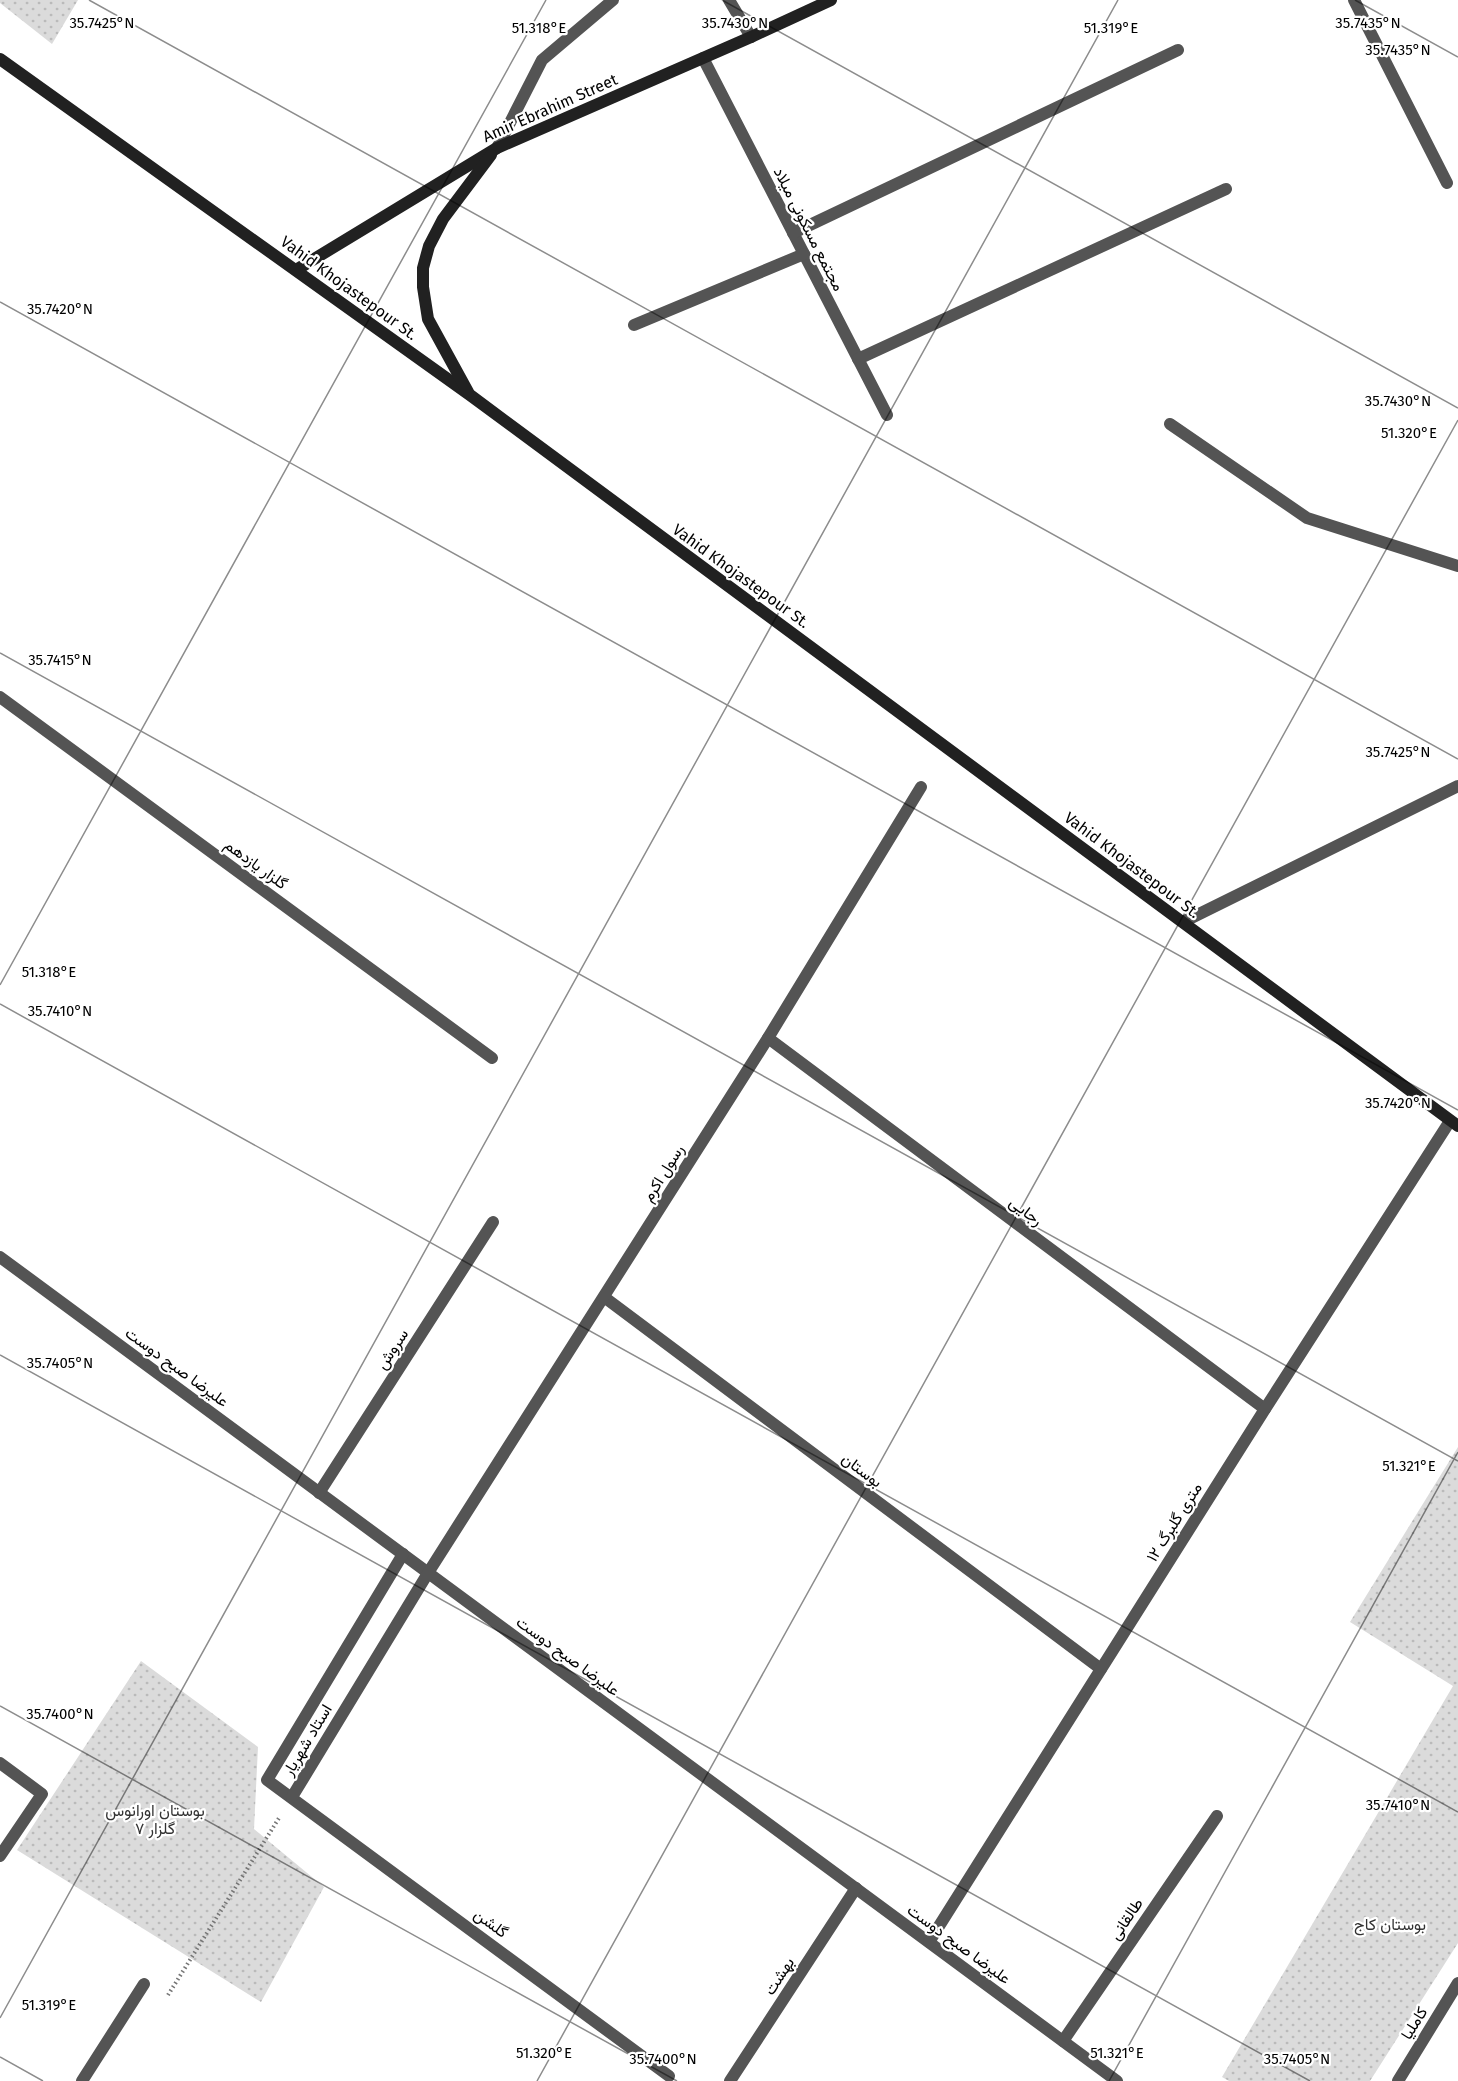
<svg xmlns="http://www.w3.org/2000/svg" width="1458" height="2081" font-family="'Fira Sans',Vazirmatn,sans-serif">
	<defs>
		<pattern id="park-dots" width="8" height="8" patternUnits="userSpaceOnUse" patternTransform="scale(1.5)"><rect width="8" height="8" fill="#dbdbdb"/><path d="M2 2h.1M6 6h.1" fill="none" stroke="#bababa" stroke-width="1.8" stroke-linecap="round"/></pattern>
	</defs>
	<rect width="100%" height="100%" fill="#fff"/>
	<g fill="url(#park-dots)">
		<polygon points="0,0 78,0 52,44 0,3"/>
		<polygon points="1458,1447 1458,1943 1370,2081 1229,2081 1222,2077 1453,1686 1350,1622"/>
		<polygon points="141,1661 258,1747 254,1829 324,1887 261,2002 17,1850"/>
	</g>
	<g fill="none" stroke-linecap="round" stroke-linejoin="round">
		<polyline stroke="#767676" stroke-width="4" stroke-dasharray="1.5 3" stroke-linecap="butt" points="168,1995 279,1818"/>
		<g stroke="#545454" stroke-width="12">
			<polyline points="729,0 751,37"/>
			<polyline points="1354,0 1447,183"/>
			<polyline points="703,58 887,415"/>
			<polyline points="497,148 542,60 613,0"/>
			<polyline points="793,233 1178,50"/>
			<polyline points="634,325 804,254"/>
			<polyline points="858,359 1226,189"/>
			<polyline points="1170,424 1307,518 1458,566"/>
			<polyline points="0,697 492,1058"/>
			<polyline points="1183,922 1458,786"/>
			<polyline points="768,1038 1265,1409"/>
			<polyline points="0,1257 1117,2081"/>
			<polyline points="604,1297 1101,1669"/>
			<polyline points="319,1493 493,1222"/>
			<polyline points="403,1554 267,1780 669,2076"/>
			<polyline points="0,1763 42,1794 0,1856"/>
			<polyline points="292,1797 428,1573 768,1038 921,787"/>
			<polyline points="929,1942 1265,1409 1450,1121"/>
			<polyline points="1063,2041 1217,1816"/>
			<polyline points="82,2081 144,1984"/>
			<polyline points="730,2081 856,1888"/>
			<polyline points="1398,2081 1458,1983"/>
		</g>
		<g stroke="#212121" stroke-width="12">
			<polyline points="0,59 470,395 1458,1126"/>
			<polyline points="296,270 497,148 751,37 831,0"/>
			<polyline points="468,392 428,319 423,287 423,268 429,246 443,219 491,155"/>
		</g>
	</g>
	<path fill="none" stroke="#000" stroke-width="1.5" stroke-opacity="0.45" d="M89 0 1458 759M722 0 1458 408M1355 0 1458 57M0 302 1458 1110M0 653 1458 1461M0 985 546 0M0 1004 1458 1812M0 1355 1310 2081M0 1706 677 2081M0 2018 1118 0M0 2057 43 2081M537 2081 1458 420M1109 2081 1458 1452"/>
	<g text-anchor="middle" dominant-baseline="central" stroke-width="4.5" stroke-linejoin="round" paint-order="stroke">
		<g font-size="16" fill="#000" stroke="#fff">
			<text transform="translate(550 108) rotate(-24)">Amir Ebrahim Street</text>
			<text transform="translate(809 229) rotate(63)">مجتمع مسکونی میلاد</text>
			<text transform="translate(349 288) rotate(36)">Vahid Khojastepour St.</text>
			<text transform="translate(741 576) rotate(36)">Vahid Khojastepour St.</text>
			<text transform="translate(256 864) rotate(36)">گلزار یازدهم</text>
			<text transform="translate(1132 865) rotate(37)">Vahid Khojastepour St.</text>
			<text transform="translate(663 1173) rotate(-58)">رسول اکرم</text>
			<text transform="translate(1026 1211) rotate(37)">رجایی</text>
			<text transform="translate(392 1349) rotate(-57)">سروش</text>
			<text transform="translate(177 1367) rotate(36)">علیرضا صبح دوست</text>
			<text transform="translate(862 1470) rotate(37)">بوستان</text>
			<text transform="translate(1174 1522) rotate(-58)">۱۲ متری گلبرگ</text>
			<text transform="translate(568 1656) rotate(36)">علیرضا صبح دوست</text>
			<text transform="translate(307 1740) rotate(-59)">استاد شهریار</text>
			<text transform="translate(1126 1919) rotate(-56)">طالقانی</text>
			<text transform="translate(491 1923) rotate(36)">گلشن</text>
			<text transform="translate(959 1944) rotate(36)">علیرضا صبح دوست</text>
			<text transform="translate(779 1976) rotate(-57)">بهشت</text>
			<text transform="translate(1414 2023) rotate(-58)">کاملیا</text>
		</g>
		<g font-size="16" fill="#323232" stroke="#fff">
			<text x="155" y="1810">بوستان اورانوس<tspan x="155" dy="18">گلزار ۷</tspan></text>
			<text x="1390" y="1924">بوستان کاج</text>
		</g>
	</g>
	<g font-size="15" text-anchor="middle" fill="#000" stroke="#fff" stroke-width="4.5" stroke-linejoin="round" paint-order="stroke">
		<text x="102" y="28">35.7425°N</text>
		<text x="735" y="28">35.7430°N</text>
		<text x="1368" y="28">35.7435°N</text>
		<text x="539" y="33">51.318°E</text>
		<text x="1111" y="33">51.319°E</text>
		<text x="1398" y="55">35.7435°N</text>
		<text x="60" y="314">35.7420°N</text>
		<text x="1398" y="406">35.7430°N</text>
		<text x="1409" y="438">51.320°E</text>
		<text x="60" y="665">35.7415°N</text>
		<text x="1398" y="757">35.7425°N</text>
		<text x="49" y="977">51.318°E</text>
		<text x="60" y="1016">35.7410°N</text>
		<text x="1398" y="1108">35.7420°N</text>
		<text x="60" y="1368">35.7405°N</text>
		<text x="1409" y="1471">51.321°E</text>
		<text x="60" y="1719">35.7400°N</text>
		<text x="1398" y="1810">35.7410°N</text>
		<text x="49" y="2010">51.319°E</text>
		<text x="544" y="2058">51.320°E</text>
		<text x="1117" y="2058">51.321°E</text>
		<text x="663" y="2064">35.7400°N</text>
		<text x="1297" y="2064">35.7405°N</text>
	</g>
</svg>
